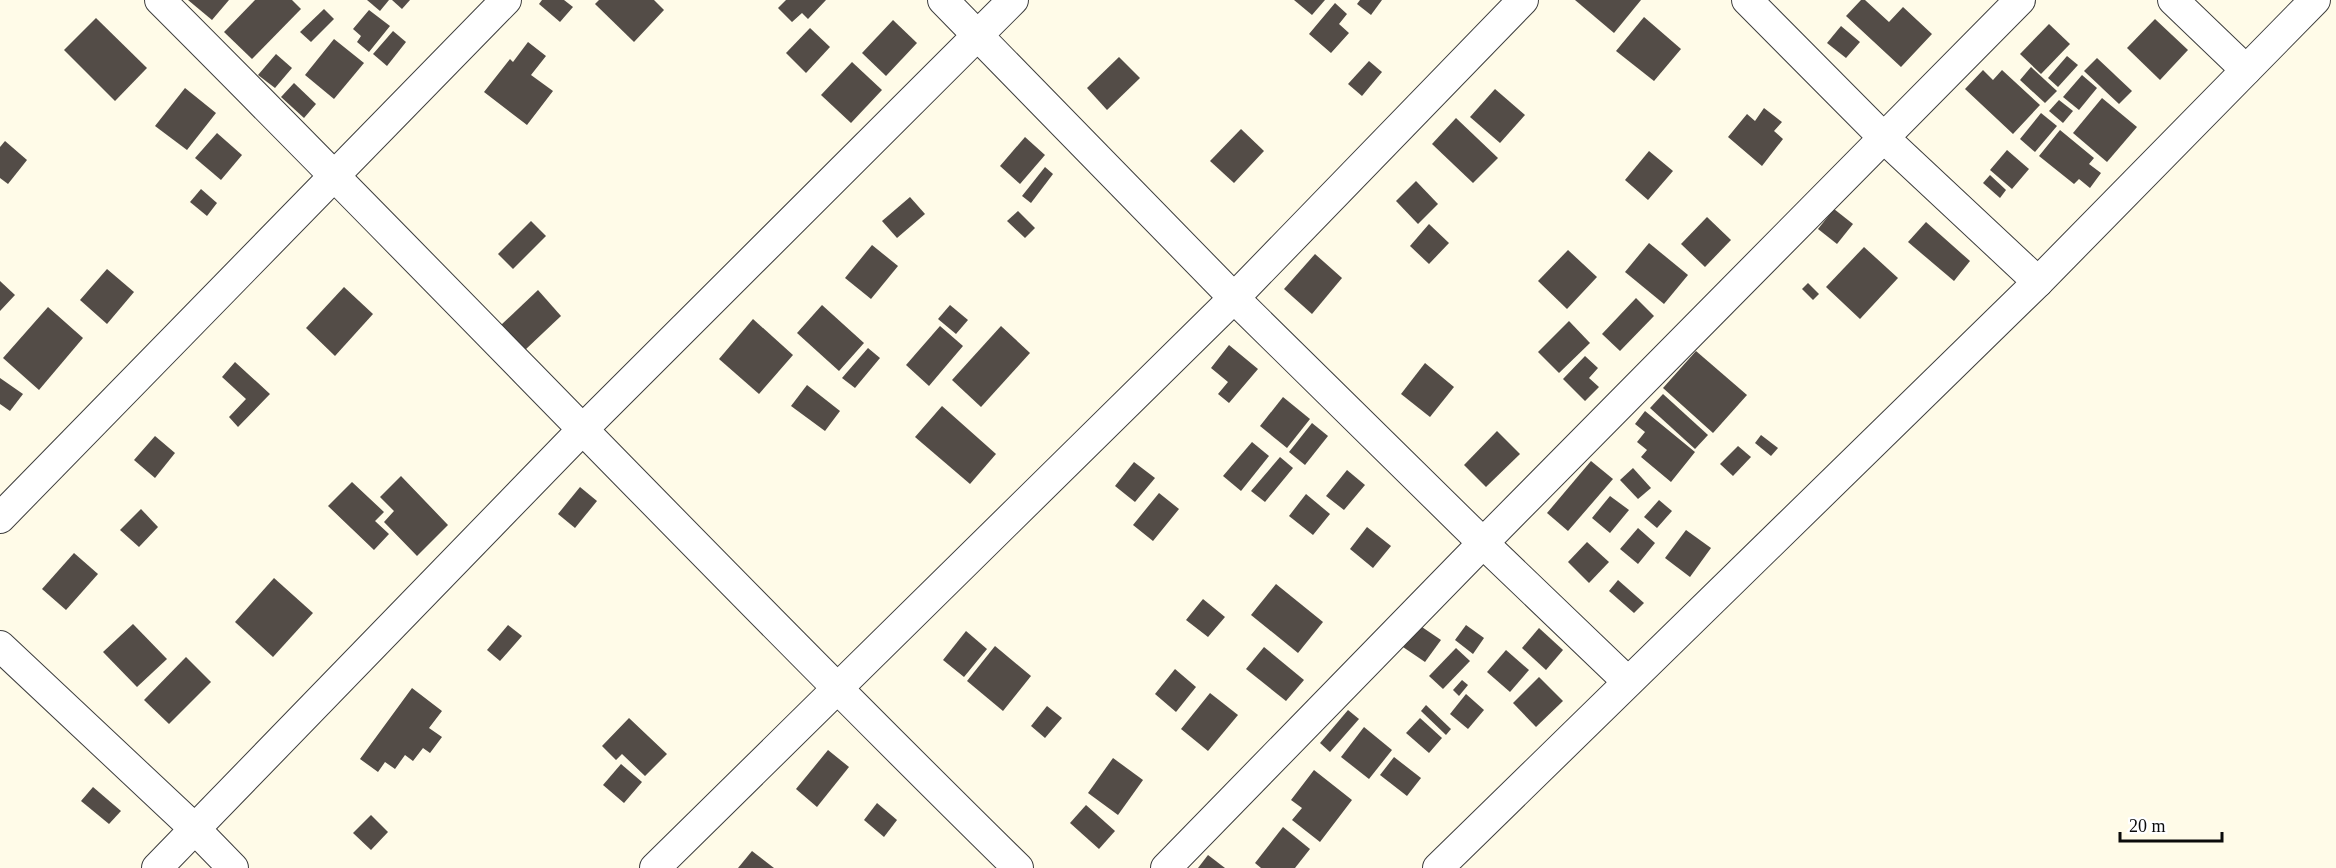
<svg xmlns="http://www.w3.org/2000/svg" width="2336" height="868" font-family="'Times New Roman',serif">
	<rect width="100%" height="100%" fill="#fffbe8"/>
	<g fill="#534c47">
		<polygon points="188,0 229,0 212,20"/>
		<polygon points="255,0 292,0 301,9 252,59 224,32"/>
		<polygon points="367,0 389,0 380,11"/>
		<polygon points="392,0 410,0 402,9"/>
		<polygon points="542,0 564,0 573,7 560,22 539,4"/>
		<polygon points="599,0 654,0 664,10 634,42 595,4"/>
		<polygon points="786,0 826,0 808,19 802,13 792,22 778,8"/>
		<polygon points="1294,0 1325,0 1312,15"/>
		<polygon points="1360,0 1382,0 1371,15 1357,4"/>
		<polygon points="1575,0 1641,0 1614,33"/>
		<polygon points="1861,0 1865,0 1889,22 1903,7 1932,34 1901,67 1846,16"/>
		<polygon points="1335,3 1347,14 1339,24 1349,33 1331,53 1309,34"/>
		<polygon points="324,9 334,19 311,42 300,32"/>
		<polygon points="369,10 390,26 369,52 357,42 361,36 353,29"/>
		<polygon points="1644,17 1681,49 1654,81 1616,51"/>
		<polygon points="96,18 147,68 115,101 64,50"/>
		<polygon points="2155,19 2188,50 2160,80 2127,48"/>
		<polygon points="893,20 917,43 886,76 862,53"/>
		<polygon points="2049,24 2070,44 2041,74 2020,54"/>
		<polygon points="1841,26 1860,42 1846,58 1827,43"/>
		<polygon points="810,28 830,47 806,73 786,53"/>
		<polygon points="393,31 406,42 387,66 373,54"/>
		<polygon points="334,39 364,63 334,99 305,75"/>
		<polygon points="528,42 546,56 531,75 553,91 527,125 484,92 510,59 513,62"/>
		<polygon points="276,54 292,68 275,88 258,75"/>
		<polygon points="2067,56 2078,65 2058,87 2048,78"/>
		<polygon points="1119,57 1140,78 1107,110 1087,88"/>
		<polygon points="2097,58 2132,91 2119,104 2084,71"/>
		<polygon points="1369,61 1382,72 1362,96 1348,84"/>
		<polygon points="852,62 882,90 851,123 821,95"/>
		<polygon points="2031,67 2057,91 2045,103 2020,80"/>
		<polygon points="1983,70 1993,80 2002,70 2040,105 2013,134 1965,89"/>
		<polygon points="2082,75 2097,88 2079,110 2063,97"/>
		<polygon points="294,83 316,104 304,118 281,97"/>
		<polygon points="185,88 216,113 187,150 155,126"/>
		<polygon points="1495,89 1525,115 1500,143 1470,117"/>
		<polygon points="2102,98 2137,127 2107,162 2073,133"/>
		<polygon points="2059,100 2073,111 2063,123 2049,111"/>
		<polygon points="1764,108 1782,122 1774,131 1783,139 1762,166 1728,137 1747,114 1755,121"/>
		<polygon points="2041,113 2057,126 2035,152 2020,139"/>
		<polygon points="1456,118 1498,158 1473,183 1432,144"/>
		<polygon points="1241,129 1264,151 1234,183 1210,161"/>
		<polygon points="2060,130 2094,158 2089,164 2101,173 2090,188 2079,179 2074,184 2039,156"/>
		<polygon points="217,133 242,155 221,180 195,158"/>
		<polygon points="1025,137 1045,155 1020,184 1000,166"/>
		<polygon points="5,141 27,160 8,184 0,178 0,147"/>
		<polygon points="2007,150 2029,169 2012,189 1990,170"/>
		<polygon points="1649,151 1673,171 1648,200 1625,180"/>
		<polygon points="1045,167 1053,174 1031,203 1022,196"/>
		<polygon points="1990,175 2006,190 2000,198 1983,183"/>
		<polygon points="1416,181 1438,204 1418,224 1396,201"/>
		<polygon points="201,189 217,203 207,216 190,202"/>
		<polygon points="910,197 925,214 897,238 882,221"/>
		<polygon points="1834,209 1853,224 1837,244 1818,229"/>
		<polygon points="1018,211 1035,228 1025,238 1007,221"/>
		<polygon points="1707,217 1731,240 1705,267 1681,244"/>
		<polygon points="531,221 546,236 513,269 498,254"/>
		<polygon points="1926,222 1970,261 1954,281 1908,242"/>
		<polygon points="1429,224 1449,243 1429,264 1410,246"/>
		<polygon points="1649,243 1688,275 1664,304 1625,272"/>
		<polygon points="872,245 898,266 871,299 845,278"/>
		<polygon points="1864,247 1898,278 1860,319 1826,287"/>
		<polygon points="1568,250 1597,277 1567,309 1538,281"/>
		<polygon points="1315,254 1342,278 1312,314 1284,289"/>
		<polygon points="107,269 134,292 107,324 80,300"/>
		<polygon points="0,281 15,295 0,311"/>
		<polygon points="1808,283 1819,294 1813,300 1802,289"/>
		<polygon points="344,287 373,314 335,356 306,328"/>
		<polygon points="538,290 561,316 525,350 501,325"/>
		<polygon points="1636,298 1654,316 1620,351 1602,334"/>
		<polygon points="822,305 864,343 839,371 797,333"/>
		<polygon points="950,305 968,320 956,334 938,319"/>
		<polygon points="48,307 83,338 39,390 3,358"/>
		<polygon points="753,319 793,355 759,394 719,359"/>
		<polygon points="1569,321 1590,343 1559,373 1538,352"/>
		<polygon points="940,326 963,346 929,386 906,365"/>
		<polygon points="1001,326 1030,353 981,407 952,380"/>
		<polygon points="1229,345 1258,369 1229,403 1218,394 1228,382 1211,368"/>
		<polygon points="868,348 880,358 855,388 842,378"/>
		<polygon points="1696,351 1747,395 1713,433 1663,388"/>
		<polygon points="1585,356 1598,368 1589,378 1599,387 1585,401 1563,379"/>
		<polygon points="235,362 270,394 238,427 229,417 246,399 222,377"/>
		<polygon points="1425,363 1454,387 1430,417 1401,394"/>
		<polygon points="0,378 23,394 10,411 0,404"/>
		<polygon points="807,385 840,411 825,431 791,406"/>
		<polygon points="1663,394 1708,435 1695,449 1650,408"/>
		<polygon points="1283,397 1310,419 1287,448 1260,426"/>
		<polygon points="942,406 996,454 970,484 915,437"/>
		<polygon points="1645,411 1695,452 1671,482 1641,457 1647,450 1637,442 1645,432 1635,424"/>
		<polygon points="1312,423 1328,436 1305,465 1289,452"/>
		<polygon points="1497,431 1520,454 1486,487 1464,465"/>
		<polygon points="1761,435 1778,448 1771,456 1755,443"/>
		<polygon points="155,436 175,453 155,478 134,460"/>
		<polygon points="1252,442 1269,456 1241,491 1223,476"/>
		<polygon points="1738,446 1751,457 1733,476 1720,464"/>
		<polygon points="1280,457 1293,468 1265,502 1251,491"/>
		<polygon points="1591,461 1613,479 1568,531 1547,513"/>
		<polygon points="1134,462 1155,478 1135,502 1115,486"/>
		<polygon points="1633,468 1651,488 1638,499 1620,480"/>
		<polygon points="1347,470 1365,485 1344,510 1326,496"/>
		<polygon points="401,476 448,525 417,556 384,522 394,511 380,497"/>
		<polygon points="352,482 384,512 375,521 389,534 374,550 328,506"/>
		<polygon points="580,487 597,501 575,528 558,514"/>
		<polygon points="1159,493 1179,509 1153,541 1133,525"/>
		<polygon points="1306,494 1330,514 1313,535 1289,516"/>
		<polygon points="1610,496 1629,510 1610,533 1592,518"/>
		<polygon points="1659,500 1672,511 1657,528 1644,517"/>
		<polygon points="141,509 158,527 139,547 120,530"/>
		<polygon points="1367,527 1391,546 1373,568 1350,549"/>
		<polygon points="1638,528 1655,543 1638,564 1620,549"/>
		<polygon points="1686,530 1711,548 1690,577 1665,558"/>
		<polygon points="1587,542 1609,562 1589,583 1568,562"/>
		<polygon points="74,553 98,574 66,610 42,589"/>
		<polygon points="274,578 313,613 273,657 235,622"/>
		<polygon points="1618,580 1644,603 1634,613 1609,591"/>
		<polygon points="1276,584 1323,622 1298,653 1251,615"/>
		<polygon points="1203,599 1225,617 1208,637 1186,620"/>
		<polygon points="133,624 167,659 137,687 103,652"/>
		<polygon points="508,625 522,636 500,661 487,650"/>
		<polygon points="1419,625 1441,640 1425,662 1403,647"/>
		<polygon points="1466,625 1484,638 1473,654 1455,640"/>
		<polygon points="1539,628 1563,650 1546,670 1522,648"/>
		<polygon points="966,631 987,649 964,677 943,660"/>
		<polygon points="995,646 1031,676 1003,711 967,681"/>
		<polygon points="1264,647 1304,680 1286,701 1246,669"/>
		<polygon points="1456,648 1470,661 1443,689 1429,676"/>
		<polygon points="1506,650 1529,670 1510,692 1487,672"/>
		<polygon points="186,657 211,682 169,724 144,700"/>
		<polygon points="1175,669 1196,687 1176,712 1155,694"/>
		<polygon points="1539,677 1563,701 1536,727 1513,703"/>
		<polygon points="1462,680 1468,685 1459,696 1453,690"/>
		<polygon points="412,688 442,711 429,728 442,737 430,753 423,748 413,761 405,755 395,769 385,762 378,772 360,759"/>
		<polygon points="1210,693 1238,715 1208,751 1181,729"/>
		<polygon points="1466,694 1484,710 1468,729 1450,714"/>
		<polygon points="1426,705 1451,729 1446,735 1421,711"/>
		<polygon points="1047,706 1062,718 1045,738 1031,726"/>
		<polygon points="1348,710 1359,719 1330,752 1320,743"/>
		<polygon points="629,718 667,754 645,776 622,754 616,760 602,746"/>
		<polygon points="1420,718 1442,738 1429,753 1406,733"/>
		<polygon points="1364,727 1392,750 1369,779 1341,757"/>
		<polygon points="828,750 849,767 817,807 796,789"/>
		<polygon points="1394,757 1421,778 1407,796 1380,775"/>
		<polygon points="1113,758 1143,780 1118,815 1088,793"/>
		<polygon points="621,764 642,782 624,803 603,785"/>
		<polygon points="1314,770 1352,800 1320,842 1292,820 1302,808 1291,800"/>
		<polygon points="93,787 121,811 109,824 81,801"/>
		<polygon points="877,803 897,820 884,837 864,820"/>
		<polygon points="1086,805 1115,831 1099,849 1070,823"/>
		<polygon points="371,815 388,832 371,850 353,833"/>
		<polygon points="1283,827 1310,849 1295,868 1261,868 1255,863"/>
		<polygon points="752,851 774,868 738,868"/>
		<polygon points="1208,855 1225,868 1198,868"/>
	</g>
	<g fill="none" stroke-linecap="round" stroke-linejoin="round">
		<defs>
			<g id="street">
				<path d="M160 0C448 288 728 583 1018 868"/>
				<polyline points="943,0 1234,298 1483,543 1627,681"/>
				<polyline points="1747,0 1884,138 2038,282"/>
				<polyline points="2173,0 2246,70"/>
				<polyline points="0,518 506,0"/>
				<polyline points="0,646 196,830 233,868"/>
				<polyline points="157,868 584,428 1013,0"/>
				<polyline points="655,868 1234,298 1523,0"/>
				<polyline points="1166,868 1483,543 2020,0"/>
				<polyline points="1438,868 2038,282 2315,0"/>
			</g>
		</defs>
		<use href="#street" stroke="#3e3e3e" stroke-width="32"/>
		<use href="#street" stroke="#fff" stroke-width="30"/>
	</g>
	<path d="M2120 832v9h102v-9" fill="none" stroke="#0b0b0b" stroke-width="3"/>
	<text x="2129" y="832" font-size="18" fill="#0b0b0b" stroke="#ffffff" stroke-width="4.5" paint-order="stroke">20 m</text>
</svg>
